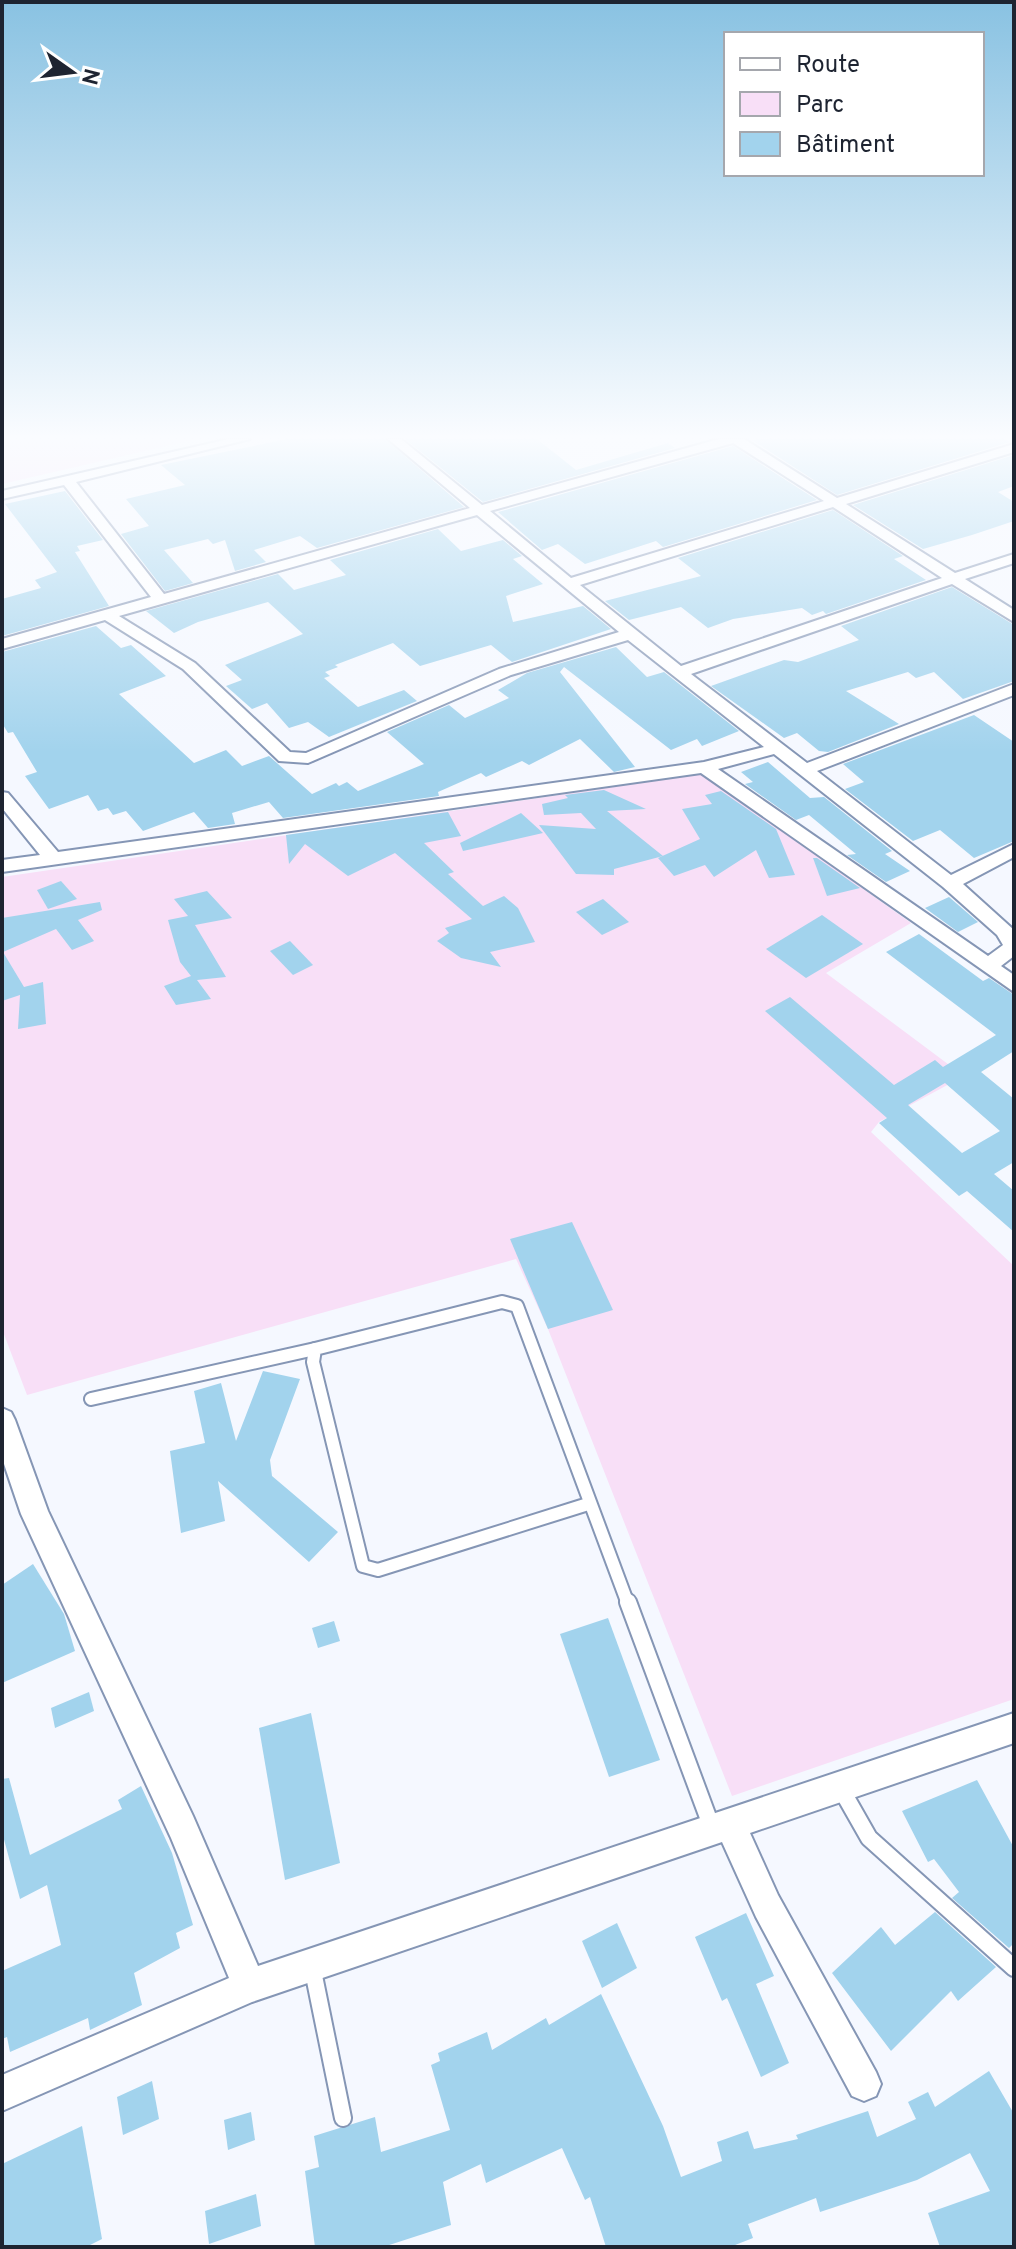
<svg xmlns="http://www.w3.org/2000/svg" width="1016" height="2249" font-family="Overpass,sans-serif">
	<rect width="100%" height="100%" fill="#f5f8ff"/>
	<g fill="#f8dff7">
		<polygon points="2,439 197,439 2,484"/>
		<polygon points="702,774 911,923 826,973 964,1076 879,1122 871,1132 1014,1266 1014,1699 732,1796 548,1329 516,1259 27,1395 2,1329 2,877"/>
	</g>
	<g fill="#a2d3ed" fill-rule="evenodd">
		<polygon points="287,439 385,439 464,507 317,548 300,536 254,550 266,562 235,571 225,540 213,544 208,539 164,550 193,583 165,591 121,534 149,526 126,499 185,485 161,465"/>
		<polygon points="405,439 537,439 576,470 668,443 675,448 483,502"/>
		<polygon points="758,439 1004,439 1010,442 837,495 752,440"/>
		<polygon points="733,446 817,500 663,547 656,541 585,564 558,544 542,550 498,512"/>
		<polygon points="1014,455 1014,486 998,492 1014,502 1014,521 972,535 923,549 853,505"/>
		<polygon points="65,491 103,540 77,546 80,551 75,552 109,606 2,636 2,599 41,588 35,580 57,572 5,504"/>
		<polygon points="833,510 903,556 894,559 926,580 826,614 823,611 812,615 802,608 733,619 708,628 681,607 629,620 605,601 701,576 678,558"/>
		<polygon points="438,529 461,551 503,540 522,556 513,559 543,584 506,596 513,622 583,606 611,629 512,662 491,645 420,666 393,643 335,665 338,667 325,672 330,676 324,678 358,707 404,690 417,701 329,737 308,722 289,728 267,703 252,709 226,686 242,680 225,665 303,634 268,602 198,622 174,633 146,611 278,574 294,590 346,575 330,560"/>
		<polygon points="952,587 1014,625 1014,681 963,699 934,672 916,678 908,672 846,691 899,724 828,752 819,751 797,733 784,738 711,686 784,660 798,662 859,640 841,626"/>
		<polygon points="96,626 121,648 131,645 166,676 119,694 194,763 226,750 242,766 269,756 312,794 336,783 339,786 347,782 358,791 424,764 387,732 449,705 465,718 509,698 498,690 527,673 616,647 647,677 664,672 739,731 702,746 697,739 671,750 564,667 560,672 635,767 614,772 580,739 529,765 522,761 486,777 481,773 438,792 439,796 283,818 269,802 232,813 235,824 208,828 194,812 143,831 126,811 113,815 108,808 98,811 88,795 49,809 25,776 37,772 13,732 8,733 2,723 2,652"/>
		<polygon points="974,715 1014,742 1014,841 974,858 940,830 913,841 845,789 864,782 843,764"/>
		<polygon points="768,762 810,798 824,797 892,851 885,854 910,871 886,882 847,855 856,854 809,815 796,820 745,784 753,782 741,772"/>
		<polygon points="604,790 646,809 607,811 663,856 614,869 614,875 576,874 539,825 596,829 581,813 544,815 542,804 568,798 565,795"/>
		<polygon points="721,791 776,829 795,875 769,878 756,850 714,877 705,865 674,876 658,858 700,839 682,809 712,804 705,795"/>
		<polygon points="448,812 461,836 424,843 454,872 448,874 483,906 504,896 518,908 535,942 490,952 501,967 461,958 437,941 449,933 445,928 472,919 395,853 348,876 305,844 289,864 286,835"/>
		<polygon points="521,813 543,833 463,851 460,843"/>
		<polygon points="813,858 817,858 860,888 827,896"/>
		<polygon points="61,881 77,899 48,909 37,890"/>
		<polygon points="207,891 232,918 195,925 226,977 197,980 211,999 176,1005 164,986 191,976 180,962 168,920 188,916 174,899"/>
		<polygon points="949,897 978,922 958,932 925,908"/>
		<polygon points="603,899 629,922 602,935 576,912"/>
		<polygon points="100,902 102,910 78,920 94,941 72,950 56,929 3,952 24,987 43,982 46,1024 18,1029 20,995 2,1001 2,918"/>
		<polygon points="822,915 863,944 806,978 766,949"/>
		<path d="M919 934 983 981 989 978 1014 995V1051L981 1072 1014 1099V1162L994 1174 1014 1191V1232L967 1191 959 1196 879 1123 887 1118 765 1011 790 997 894 1085 935 1060 943 1067 996 1035 886 952ZM945 1083 1000 1131 962 1153 908 1105Z"/>
		<polygon points="290,941 313,965 293,975 270,951"/>
		<polygon points="572,1222 613,1310 548,1329 510,1239"/>
		<polygon points="263,1371 300,1379 270,1460 272,1476 338,1532 309,1562 218,1481 225,1521 181,1533 170,1451 205,1443 194,1391 221,1383 236,1441"/>
		<polygon points="33,1564 64,1614 75,1651 2,1683 2,1585"/>
		<polygon points="608,1618 660,1760 609,1777 560,1634"/>
		<polygon points="334,1621 340,1641 318,1648 312,1628"/>
		<polygon points="89,1692 94,1711 55,1728 51,1708"/>
		<polygon points="311,1713 340,1863 285,1880 259,1728"/>
		<polygon points="9,1778 30,1855 122,1809 118,1800 141,1786 172,1853 193,1925 176,1933 180,1948 134,1973 142,2005 90,2030 88,2018 10,2052 7,2037 2,2039 2,1971 61,1945 47,1885 20,1899 2,1832 2,1779"/>
		<polygon points="977,1780 1014,1848 1014,1943 1009,1948 952,1898 959,1892 934,1859 928,1862 902,1811"/>
		<polygon points="935,1912 996,1967 958,2001 951,1991 891,2051 832,1973 881,1927 895,1945"/>
		<polygon points="746,1913 774,1976 756,1984 789,2063 761,2077 727,1998 722,2001 695,1937"/>
		<polygon points="617,1923 637,1968 602,1988 582,1941"/>
		<polygon points="601,1994 663,2126 681,2177 722,2161 717,2142 748,2131 754,2149 798,2139 796,2135 868,2111 877,2137 916,2119 908,2102 928,2092 935,2107 989,2071 1014,2114 1014,2247 940,2247 928,2213 990,2191 970,2153 917,2180 820,2212 816,2198 748,2224 753,2238 730,2247 606,2247 590,2197 585,2200 562,2148 486,2183 481,2164 443,2182 451,2225 383,2247 315,2247 305,2171 319,2167 314,2136 375,2117 381,2152 450,2130 431,2065 440,2061 438,2053 487,2032 492,2050 546,2018 549,2025"/>
		<polygon points="152,2081 159,2119 123,2135 117,2097"/>
		<polygon points="251,2112 255,2140 228,2150 224,2120"/>
		<polygon points="82,2126 102,2239 86,2247 2,2247 2,2164"/>
		<polygon points="256,2194 261,2226 209,2244 205,2211"/>
	</g>
	<g fill="none" stroke-linecap="round" stroke-linejoin="round">
		<defs>
			<g id="service-far1">
				<polyline points="91,1399 315,1349"/>
				<polyline points="588,1504 378,1570 363,1566 313,1362 315,1349 502,1302 517,1306 628,1604"/>
			</g>
			<g id="service">
				<polyline points="628,1602 712,1828"/>
				<polyline points="840,1787 869,1838 1014,1968"/>
				<polyline points="312,1966 343,2118"/>
			</g>
			<g id="minor">
				<path d="M229 439H250L76 482 164 594 470 508 388 439H401L482 505 719 439H744L837 498 1014 444V452L846 504 955 573 1014 554V563L965 579 1014 610V622L952 584 691 674 807 763 1014 684V695L817 771 951 875 1014 844V857L963 884 1014 930V956L1001 966 1014 975V992L701 773 2 872V860L40 855 2 808V792L8 793 58 852 704 762 764 747 628 640 511 675 308 763 279 761 183 669 105 620 2 649V639L151 597 64 485 2 499V491ZM733 443 824 501 571 578 490 511ZM833 507 942 578 681 666 580 585ZM477 515 619 632 499 669 306 753 290 752 195 663 119 616ZM774 754 943 887 997 935 1003 945 988 956 718 769Z"/>
				<polygon points="2,1408 11,1412 15,1420 48,1511 193,1816 258,1966 1014,1713 1014,1743 750,1833 778,1895 876,2072 881,2084 876,2096 864,2101 852,2096 756,1917 722,1842 252,2002 2,2111 2,2075 229,1978 171,1838 21,1514 2,1458"/>
			</g>
		</defs>
		<use href="#service-far1" stroke="#8596b5" stroke-width="16"/>
		<use href="#service" stroke="#8596b5" stroke-width="20"/>
		<use href="#minor" stroke="#8596b5" stroke-width="4"/>
		<use href="#service-far1" stroke="#fff" stroke-width="12"/>
		<use href="#service" stroke="#fff" stroke-width="16"/>
		<use href="#minor" fill="#fff" fill-rule="evenodd"/>
	</g>
	<linearGradient id="sky" x2="0" y2="1"><stop stop-color="#89c2e2"/><stop offset="0.58" stop-color="#fafcff"/><stop offset="1" stop-color="#fafcff" stop-opacity="0"/></linearGradient>
	<rect width="1016" height="753" fill="url(#sky)"/>
	<rect width="1016" height="2249" fill="none" stroke="#1e2431" stroke-width="8"/>
	<rect x="724" y="32" width="260" height="144" fill="#ffffff" stroke="#a5a7ad" stroke-width="2"/>
	<rect x="740" y="58" width="40" height="12" fill="#ffffff" stroke="#a5a7ad" stroke-width="2"/>
	<text x="796" y="72" font-size="24" fill="#1e2431">Route</text>
	<rect x="740" y="92" width="40" height="24" fill="#f8dff7" stroke="#a5a7ad" stroke-width="2"/>
	<text x="796" y="112" font-size="24" fill="#1e2431">Parc</text>
	<rect x="740" y="132" width="40" height="24" fill="#a2d3ed" stroke="#a5a7ad" stroke-width="2"/>
	<text x="796" y="152" font-size="24" fill="#1e2431">Bâtiment</text>
	<g transform="translate(72 72) rotate(104)" stroke="#ffffff" stroke-width="6" paint-order="stroke">
	<path d="M0-6L14 30L0 20L-14 30Z" fill="#1e2431"/>
	<text y="-12" font-size="22" font-weight="bold" text-anchor="middle" fill="#1e2431">N</text>
	</g>
</svg>
